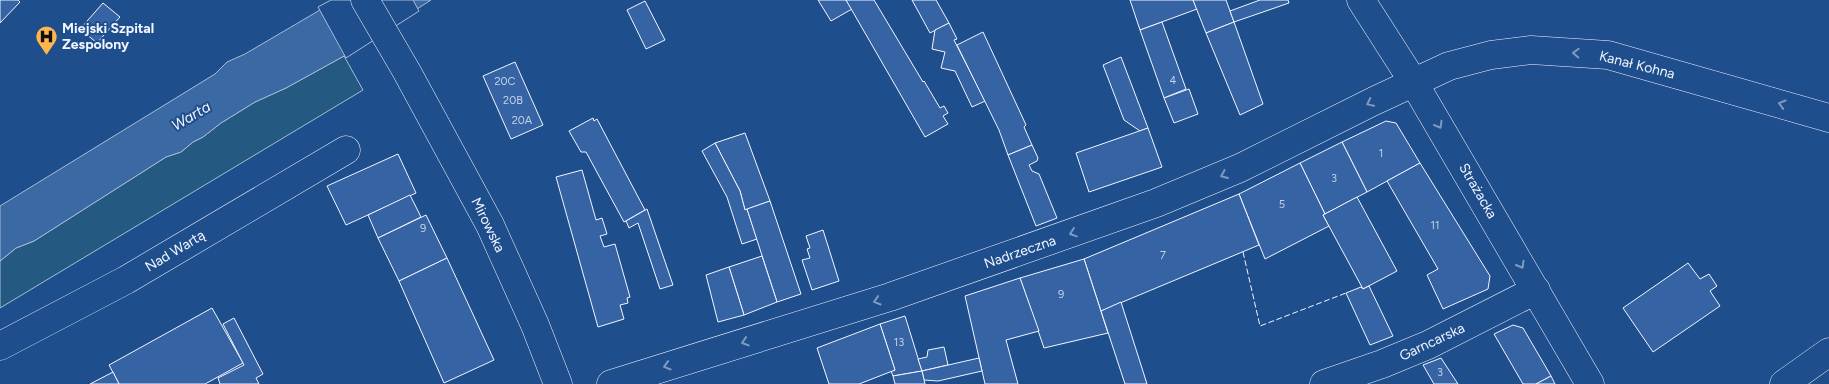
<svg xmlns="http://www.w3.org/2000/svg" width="1829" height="384" font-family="Figtree,sans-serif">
	<rect width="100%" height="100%" fill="#1f4e8c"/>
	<polygon fill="#245a82" stroke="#a8bbd7" points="344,56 363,90 0,308 0,261 16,248 34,241 166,157 181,152 193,142 203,137 221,123 255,102 286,88"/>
	<polygon fill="#3b69a3" stroke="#a8bbd7" points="337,0 431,0 344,56 286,88 255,102 221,123 203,137 193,142 181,152 166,157 34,241 16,248 0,261 0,206 215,74 227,62 245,54"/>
	<polygon fill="#1f4e8c" stroke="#a8bbd7" points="331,0 413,0 419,11 346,58 318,7"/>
	<g fill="#3563a3" stroke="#f2f6ff">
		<polygon points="0,0 18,0 20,2 0,23"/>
		<polygon points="818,0 846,0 852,9 831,21"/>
		<polygon points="846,0 874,0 923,82 924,81 940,108 944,106 948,113 943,116 948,124 925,137"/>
		<polygon points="912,0 936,0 949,23 930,33"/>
		<polygon points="1130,0 1193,0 1197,9 1140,30"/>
		<polygon points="1193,0 1226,0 1234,22 1206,33"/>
		<polygon points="1260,0 1288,0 1289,3 1234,22 1230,11"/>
		<polygon points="645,1 665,40 646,49 627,10"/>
		<polygon points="103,3 120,17 97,43 80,29"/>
		<polygon points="1162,22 1186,89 1164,98 1140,30"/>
		<polygon points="1234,22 1263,104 1240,115 1206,33"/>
		<polygon points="949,23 957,39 954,40 985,101 972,107 955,71 941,68 945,52 932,49 935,30"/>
		<polygon points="983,32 1026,125 1024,127 1032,145 1008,155 999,130 957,45"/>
		<polygon points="1121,57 1148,128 1140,131 1124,120 1103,65"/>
		<polygon points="515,62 543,125 511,139 483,76"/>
		<polygon points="1189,89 1198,114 1174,123 1164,98"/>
		<polygon points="593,118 594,121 597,119 645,210 624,222 586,152 581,152 569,131"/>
		<polygon points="1386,121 1396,123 1420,163 1367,192 1342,142"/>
		<polygon points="1148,128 1162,167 1089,192 1076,153"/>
		<polygon points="745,133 770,201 745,210 740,191 715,143"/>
		<polygon points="1342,142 1367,192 1325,214 1300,163"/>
		<polygon points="715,143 740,191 745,210 747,209 757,239 742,244 727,197 702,151"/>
		<polygon points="1032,145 1038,158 1037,161 1029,165 1032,171 1039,174 1057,218 1036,226 1008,155"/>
		<polygon points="398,154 416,193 346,225 327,186"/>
		<polygon points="1300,163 1325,214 1323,215 1329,226 1265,259 1239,194"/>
		<polygon points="1420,163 1490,276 1488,289 1443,309 1427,275 1438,269 1387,181"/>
		<polygon points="582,170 596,220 602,218 607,234 600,236 604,247 615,244 630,297 627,298 628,303 620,305 624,319 598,327 556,177"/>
		<polygon points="1239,194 1259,245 1101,311 1084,259"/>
		<polygon points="410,195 421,217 378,238 368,215"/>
		<polygon points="1357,197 1397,271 1363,289 1323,215"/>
		<polygon points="770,201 801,294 777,302 747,209"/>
		<polygon points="647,209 673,285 660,289 638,223 629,228 626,221"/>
		<polygon points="426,215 447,258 399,281 378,238"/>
		<polygon points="823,230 839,281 812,290 802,260 810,258 807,249 810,248 806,236"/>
		<polygon points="762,256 777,302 744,315 729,267"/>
		<polygon points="447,258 494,360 444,383 399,281"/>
		<polygon points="1084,259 1108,333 1044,348 1020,278"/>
		<polygon points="1688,263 1700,279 1709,274 1717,286 1710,291 1720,306 1653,352 1623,308"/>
		<polygon points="729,267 744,315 718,322 706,275"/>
		<polygon points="1020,278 1039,331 1006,340 1018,384 985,384 965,296"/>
		<polygon points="1369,286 1393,336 1370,345 1346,293 1361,287 1363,289"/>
		<polygon points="1121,302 1147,384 1125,384 1101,311"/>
		<polygon points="212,308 243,363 205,384 119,384 109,365"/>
		<polygon points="905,316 922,371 893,376 891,371 895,370 880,324"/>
		<polygon points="234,318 263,374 256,378 259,384 220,384 218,378 244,365 223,324"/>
		<polygon points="880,324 895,370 859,384 829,384 817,348"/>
		<polygon points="1513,325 1523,328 1551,376 1536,384 1523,384 1494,334"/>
		<polygon points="944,347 948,365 922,371 918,359 927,357 928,350"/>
		<polygon points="979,358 982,371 938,381 924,380 922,371"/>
		<polygon points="1441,358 1458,384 1434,384 1423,365"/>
		<polygon points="922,371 925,384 895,384 893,376"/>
		<polygon points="113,372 119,384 90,384"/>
		<polygon points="1551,376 1555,384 1536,384"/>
	</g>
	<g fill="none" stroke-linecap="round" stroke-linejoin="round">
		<defs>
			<g id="minor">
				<polyline points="365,0 407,72 490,225 535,325 558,384"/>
				<polyline points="1361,0 1414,83 1590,384"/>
				<polyline points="0,346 126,280 346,150"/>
				<polyline points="611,384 890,297 1156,203 1240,168 1374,101 1449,66 1491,55 1531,50 1608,55 1829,118"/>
				<polyline points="1324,384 1382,364 1428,345 1536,290"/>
				<polyline points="1784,384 1829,352"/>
			</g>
		</defs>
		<use href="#minor" stroke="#f2f6ff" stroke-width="29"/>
		<use href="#minor" stroke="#1f4e8c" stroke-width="28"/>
		<polyline stroke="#f2f6ff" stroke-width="1" stroke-dasharray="6 2.5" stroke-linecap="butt" points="1243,252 1260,326 1346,293"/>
	</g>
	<defs><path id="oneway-chevron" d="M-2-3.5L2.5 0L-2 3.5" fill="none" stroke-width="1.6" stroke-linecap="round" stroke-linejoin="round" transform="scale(1.25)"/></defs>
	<g stroke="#7e9ac0">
		<use href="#oneway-chevron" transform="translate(1576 53) rotate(-177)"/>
		<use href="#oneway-chevron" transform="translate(1370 103) rotate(154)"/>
		<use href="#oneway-chevron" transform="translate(1782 104) rotate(-164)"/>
		<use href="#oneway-chevron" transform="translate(1439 125) rotate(60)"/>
		<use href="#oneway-chevron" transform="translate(1224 175) rotate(157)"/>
		<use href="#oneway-chevron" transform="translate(1073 233) rotate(161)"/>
		<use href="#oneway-chevron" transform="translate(1521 265) rotate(60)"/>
		<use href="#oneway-chevron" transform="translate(877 301) rotate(163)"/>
		<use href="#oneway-chevron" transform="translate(745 342) rotate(162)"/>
		<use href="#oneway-chevron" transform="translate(667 366) rotate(163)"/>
	</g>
	<defs>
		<symbol id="hospital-pin" viewBox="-11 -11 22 30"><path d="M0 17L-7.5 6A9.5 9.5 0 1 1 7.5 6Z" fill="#ffb74d" stroke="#1f4e8c"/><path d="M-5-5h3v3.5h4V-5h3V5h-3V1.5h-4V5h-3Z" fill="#111"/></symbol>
	</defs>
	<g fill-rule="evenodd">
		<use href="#hospital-pin" x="34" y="24" width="25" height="34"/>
	</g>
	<g text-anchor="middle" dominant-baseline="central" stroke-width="4" stroke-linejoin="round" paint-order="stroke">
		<g font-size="11" fill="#c3d1e8">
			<text x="1173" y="80">4</text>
			<text x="505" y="81">20C</text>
			<text x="513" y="100">20B</text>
			<text x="522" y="120">20A</text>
			<text x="1381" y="153">1</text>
			<text x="1334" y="178">3</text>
			<text x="1282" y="204">5</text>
			<text x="1435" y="225">11</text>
			<text x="423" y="228">9</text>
			<text x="1163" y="255">7</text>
			<text x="1061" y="294">9</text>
			<text x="899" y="342">13</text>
			<text x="1440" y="372">3</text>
		</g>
		<g font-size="14" font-weight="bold" fill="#f2f6ff" stroke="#1f4e8c" text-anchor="start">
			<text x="62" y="28">Miejski Szpital<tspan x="62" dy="16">Zespolony</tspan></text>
		</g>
		<g font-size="14" fill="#f2f6ff" stroke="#1f4e8c">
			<text transform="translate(1637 65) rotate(14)">Kanał Kohna</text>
			<text transform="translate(1478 191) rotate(60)">Strażacka</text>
			<text transform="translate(488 225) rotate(64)">Mirowska</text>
			<text transform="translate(175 251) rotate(-31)">Nad Wartą</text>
			<text transform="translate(1020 252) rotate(-19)">Nadrzeczna</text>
			<text transform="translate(1432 342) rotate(-25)">Garncarska</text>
		</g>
		<g font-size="15" font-style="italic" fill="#f2f6ff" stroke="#1f4e8c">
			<text transform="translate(191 116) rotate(-31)">Warta</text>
		</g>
	</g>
</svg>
